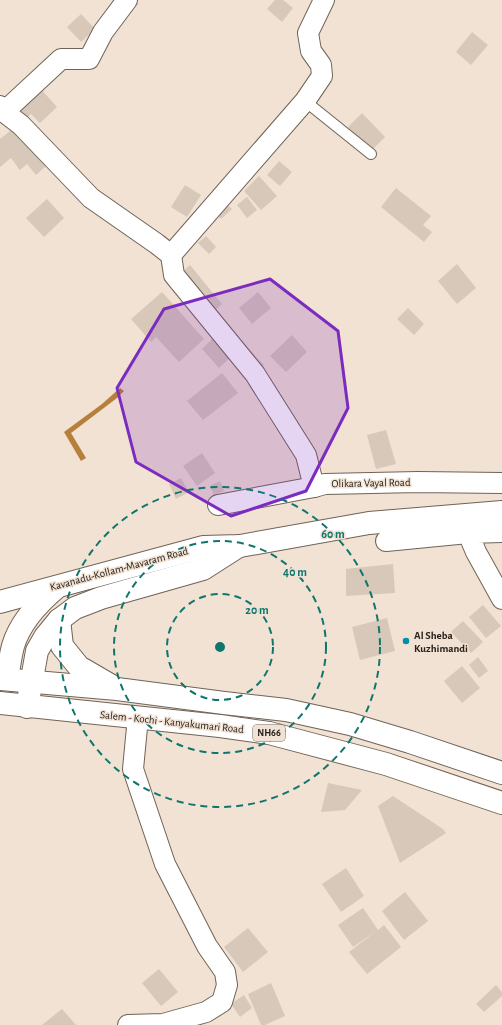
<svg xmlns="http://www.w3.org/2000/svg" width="502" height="1025" font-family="'Alegreya Sans',sans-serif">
	<rect width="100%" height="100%" fill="#f1e2d3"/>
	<polygon fill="#b77f3c" points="120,388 124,391 117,398 71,433 86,458 81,461 64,432 102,404"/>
	<g fill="#d7c8b9">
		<polygon points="275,0 283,0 293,8 282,22 267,9"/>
		<polygon points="81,14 95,29 81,42 67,27"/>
		<polygon points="472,32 488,45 471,65 456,52"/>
		<polygon points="38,86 57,107 40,123 31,114 25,119 14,108"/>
		<polygon points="362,113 385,137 371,151 348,127"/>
		<polygon points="14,128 46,166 36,175 27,164 20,170 11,158 0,167 0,139"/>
		<polygon points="279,161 292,172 280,186 267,175"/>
		<polygon points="259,176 277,196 261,210 244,191"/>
		<polygon points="185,185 201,195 187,217 171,207"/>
		<polygon points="396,188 431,216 423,225 432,232 424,242 381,207"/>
		<polygon points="247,197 257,210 247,218 237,205"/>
		<polygon points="47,199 64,218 44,237 26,218"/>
		<polygon points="224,202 232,209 221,219 214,212"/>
		<polygon points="206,236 216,247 209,254 198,243"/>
		<polygon points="457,264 476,288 457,304 438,281"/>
		<polygon points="190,265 222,304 212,313 179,275"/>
		<polygon points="162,292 204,339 179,362 156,337 151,342 131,319"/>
		<polygon points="258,292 271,308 252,324 239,308"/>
		<polygon points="408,308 424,324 414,335 397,319"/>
		<polygon points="292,335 307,352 286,372 270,356"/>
		<polygon points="214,337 232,356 219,368 202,349"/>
		<polygon points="247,347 264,365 258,371 241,353"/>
		<polygon points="222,373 238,393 203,420 187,401"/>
		<polygon points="386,430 396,464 376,469 367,435"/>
		<polygon points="202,453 215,473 197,486 183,466"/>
		<polygon points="181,478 189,492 176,499 169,484"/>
		<polygon points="220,481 224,491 214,495 210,486"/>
		<polygon points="393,564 395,593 346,596 346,569"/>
		<polygon points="483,605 501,626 486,638 469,617"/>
		<polygon points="387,618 395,651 360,660 352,627"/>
		<polygon points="463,621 483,642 471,653 451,632"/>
		<polygon points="478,657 488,671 479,678 469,665"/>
		<polygon points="462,666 480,688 462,703 444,681"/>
		<polygon points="328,783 362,790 345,810 321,812"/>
		<polygon points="393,796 443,829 446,833 400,863 378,806"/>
		<polygon points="346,868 364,896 341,912 322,884"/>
		<polygon points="405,892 428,921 404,940 382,911"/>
		<polygon points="363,908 378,930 384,925 401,947 367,974 349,952 376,931 353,947 338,925"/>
		<polygon points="248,928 268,952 243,972 224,947"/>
		<polygon points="159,969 178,992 161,1006 142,983"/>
		<polygon points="271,983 285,1016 265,1025 261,1025 248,994"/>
		<polygon points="496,985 502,992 502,996 484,1012 476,1004"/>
		<polygon points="244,995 252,1008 240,1017 231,1004"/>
		<polygon points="62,1009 76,1025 42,1025"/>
	</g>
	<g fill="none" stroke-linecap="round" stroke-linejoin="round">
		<defs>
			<polyline id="lane" points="305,101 371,154"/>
			<g id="street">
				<polyline points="0,106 4,112 21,125 91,198 157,244 171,255 174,275 255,374 306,455 314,487"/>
				<polyline points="4,112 61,59 89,59 103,32 127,0"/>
				<polyline points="171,255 305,101 322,76 321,65 311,51 308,33 324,0"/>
				<polyline points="218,505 314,487 325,484 418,482 502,483"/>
				<polyline points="502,532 468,533 476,552 502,599"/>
				<polyline points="386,541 468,533"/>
				<polyline points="128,1025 163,1024 206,1012 222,1002 227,985 225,972 207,946 165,864 133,769 138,717"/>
			</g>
			<g id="primary">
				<polyline points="0,602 203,547 240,546 369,523 502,512"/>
				<path d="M7 679C9 668 10 657 13 646 20 622 38 603 57 587"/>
				<polyline points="27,707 37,651 45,637 59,620 75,608 101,598 203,569 239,546"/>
			</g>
			<g id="highway">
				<polyline points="59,620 62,646 79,667 110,685"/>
				<polyline points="0,679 117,689 224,703 286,710 350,724 410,742 502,773"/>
				<polyline points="0,703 220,726 269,733 386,764 502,803"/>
			</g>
		</defs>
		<use href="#lane" stroke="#706355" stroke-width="12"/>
		<use href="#street" stroke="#706355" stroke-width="22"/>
		<use href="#primary" stroke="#706355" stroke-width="24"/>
		<use href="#highway" stroke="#706355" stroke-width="24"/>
		<use href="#lane" stroke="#fff" stroke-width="10"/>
		<use href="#street" stroke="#fff" stroke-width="20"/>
		<use href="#primary" stroke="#fff" stroke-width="22"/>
		<use href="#highway" stroke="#fff" stroke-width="22"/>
	</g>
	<path fill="#7b2cbf" fill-opacity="0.2" stroke="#7b2cbf" stroke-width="3" stroke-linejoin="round" d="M270 279 338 331 348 408 306 491 231 516 136 462 117 388 164 309Z"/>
	<g fill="none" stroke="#0f766e" stroke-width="2" stroke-dasharray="7 5">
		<circle cx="220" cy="647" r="53"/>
		<circle cx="220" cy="647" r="106"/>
		<circle cx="220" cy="647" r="160"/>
	</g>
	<circle fill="#008fab" stroke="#f1e2d3" stroke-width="1.5" cx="406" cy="641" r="4"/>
	<g text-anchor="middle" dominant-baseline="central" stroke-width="3" stroke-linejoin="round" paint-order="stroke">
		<rect fill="#f1e2d3" stroke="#645b53" stroke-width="1" x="253" y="725" width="32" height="16" rx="3"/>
		<g font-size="10" font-weight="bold" fill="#27211c">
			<text x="269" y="733">NH66</text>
		</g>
		<g font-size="11" fill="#27211c" stroke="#f1e2d3">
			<text transform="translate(371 483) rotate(-1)">Olikara Vayal Road</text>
			<text transform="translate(119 569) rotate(-15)">Kavanadu-Kollam-Mavaram Road</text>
			<text transform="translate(172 722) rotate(6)">Salem - Kochi - Kanyakumari Road</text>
		</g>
		<g font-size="11" font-weight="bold" fill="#27211c" stroke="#f1e2d3" text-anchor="start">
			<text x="414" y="635">Al Sheba<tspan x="414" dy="13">Kuzhimandi</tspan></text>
		</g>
	</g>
	<circle cx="220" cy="647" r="6" fill="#0f766e" stroke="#f1e2d3" stroke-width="2"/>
	<g font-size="12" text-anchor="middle" font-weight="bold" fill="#0f766e" stroke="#f1e2d3" stroke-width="3" stroke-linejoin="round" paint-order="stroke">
		<text x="333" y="538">60 m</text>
		<text x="295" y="576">40 m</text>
		<text x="257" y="614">20 m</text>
	</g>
</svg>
